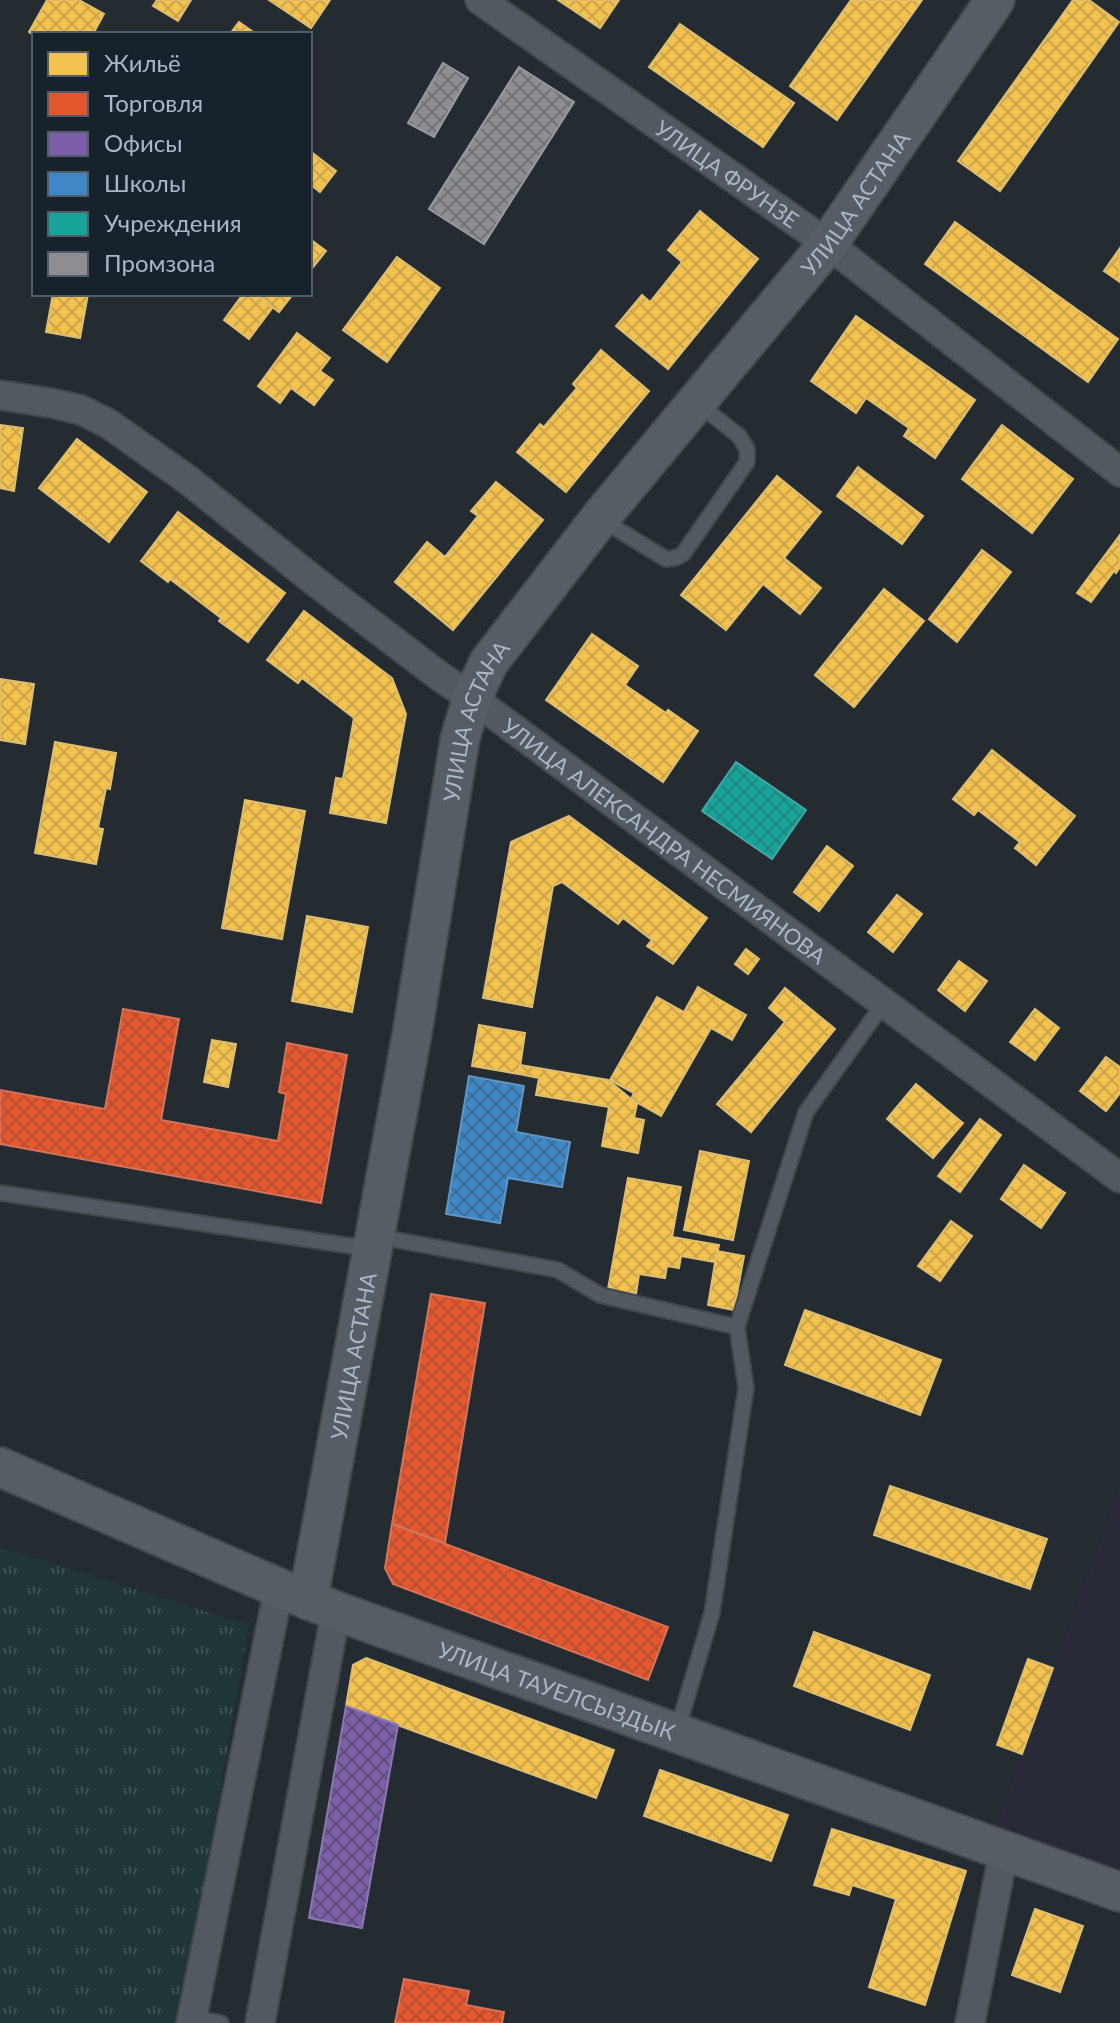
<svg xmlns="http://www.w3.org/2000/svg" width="1120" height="2023" font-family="Lato,sans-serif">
	<defs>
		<pattern id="park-tufts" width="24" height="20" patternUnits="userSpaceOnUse" patternTransform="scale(2)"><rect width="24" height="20" fill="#213637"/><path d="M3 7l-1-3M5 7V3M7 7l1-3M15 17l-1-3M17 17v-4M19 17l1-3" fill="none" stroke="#3f5152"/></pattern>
		<pattern id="homes-cross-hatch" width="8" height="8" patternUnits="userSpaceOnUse" patternTransform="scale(2)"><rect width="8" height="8" fill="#f2c14e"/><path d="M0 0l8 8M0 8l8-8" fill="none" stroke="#cca54a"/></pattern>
		<pattern id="shops-cross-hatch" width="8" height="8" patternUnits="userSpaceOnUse" patternTransform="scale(2)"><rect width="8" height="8" fill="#e4572e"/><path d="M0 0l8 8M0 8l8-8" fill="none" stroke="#b84f31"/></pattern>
		<pattern id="offices-cross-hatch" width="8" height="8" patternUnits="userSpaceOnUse" patternTransform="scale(2)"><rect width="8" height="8" fill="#7b5ea7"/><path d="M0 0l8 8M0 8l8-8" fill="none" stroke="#5e4e7c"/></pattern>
		<pattern id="schools-cross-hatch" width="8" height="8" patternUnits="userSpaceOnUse" patternTransform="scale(2)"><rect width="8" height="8" fill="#3f88c5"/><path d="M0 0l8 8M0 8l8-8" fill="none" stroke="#3b709c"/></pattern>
		<pattern id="public-cross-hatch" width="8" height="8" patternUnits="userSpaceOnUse" patternTransform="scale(2)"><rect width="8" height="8" fill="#17a398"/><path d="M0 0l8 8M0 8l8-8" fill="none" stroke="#1e8881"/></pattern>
		<pattern id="industry-cross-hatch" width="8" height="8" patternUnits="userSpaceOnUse" patternTransform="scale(2)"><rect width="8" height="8" fill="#8d8d92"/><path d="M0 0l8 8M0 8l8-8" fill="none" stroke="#727378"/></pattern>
	</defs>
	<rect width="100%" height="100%" fill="#242b31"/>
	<polygon fill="#292a37" points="1120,1486 1120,1873 994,1832"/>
	<polygon fill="url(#park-tufts)" points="0,1547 249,1625 179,2023 0,2023"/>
	<g fill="url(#homes-cross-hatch)" stroke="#ddbe72" stroke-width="2">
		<polygon points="47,0 79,0 104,14 93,34 34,35 29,32"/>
		<polygon points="157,0 191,0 178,21 153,6"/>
		<polygon points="269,0 330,0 311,28"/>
		<polygon points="558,0 619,0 600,28"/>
		<polygon points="851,0 922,0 837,120 790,86"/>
		<polygon points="1073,0 1089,0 1119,22 1000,191 958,161"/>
		<polygon points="239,22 256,34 230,34"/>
		<polygon points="680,24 794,103 763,147 649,67"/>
		<polygon points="310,151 336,171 320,192 310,184"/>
		<polygon points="700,211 758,259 668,369 616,326 642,295 650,302 682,262 668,250"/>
		<polygon points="955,222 1118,339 1088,382 925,264"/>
		<polygon points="310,239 326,251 310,271"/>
		<polygon points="1120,248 1120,282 1104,271"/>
		<polygon points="397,257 440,288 387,362 343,330"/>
		<polygon points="53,294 88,294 80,338 46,332"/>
		<polygon points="243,294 255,294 273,307 249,339 224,320"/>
		<polygon points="255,294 293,294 279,312"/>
		<polygon points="856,316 975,400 935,458 904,436 909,428 866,398 856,413 811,381"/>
		<polygon points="297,333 330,358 320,371 333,380 314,405 291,388 280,403 258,386"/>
		<polygon points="601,350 649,391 566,492 517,452 540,424 544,427 577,388 573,384"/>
		<polygon points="0,425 23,428 14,491 0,488"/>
		<polygon points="1002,425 1073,479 1032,533 962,479"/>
		<polygon points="77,439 147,492 109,542 39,488"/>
		<polygon points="858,467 923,516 902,544 837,496"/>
		<polygon points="777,476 821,512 784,558 821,588 800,614 763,584 726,630 681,595"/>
		<polygon points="496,482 543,520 453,630 395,582 427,542 445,557 478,516 471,511"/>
		<polygon points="178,512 285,593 248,642 219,621 221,618 170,579 168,582 141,561"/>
		<polygon points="1120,535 1120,567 1116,573 1114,571 1091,602 1077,593"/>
		<polygon points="982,550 1011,572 957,642 929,619"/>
		<polygon points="884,589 924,621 854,707 815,675"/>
		<polygon points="304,611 392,678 406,714 386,823 330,813 336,778 343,779 354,718 302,678 298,683 267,660"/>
		<polygon points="592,634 638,666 625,685 666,713 668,710 698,731 663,782 546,700"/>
		<polygon points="0,679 34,684 25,744 0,740"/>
		<polygon points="55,742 116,753 110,789 106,788 98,828 103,829 96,864 35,853"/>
		<polygon points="992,750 1075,816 1036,865 1015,848 1020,842 978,810 974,815 953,799"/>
		<polygon points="245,800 305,811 282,939 222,928"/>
		<polygon points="569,816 707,918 673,964 647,946 652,940 623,918 618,924 562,882 553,886 532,1007 483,998 511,842"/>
		<polygon points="827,846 853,866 819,911 794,892"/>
		<polygon points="897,895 922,914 893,952 868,932"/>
		<polygon points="307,916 368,927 352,1012 292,1001"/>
		<polygon points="746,949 759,959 748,974 735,964"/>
		<polygon points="959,961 987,981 965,1011 938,990"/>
		<polygon points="698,987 746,1015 732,1040 711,1028 661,1116 631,1099 634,1093 610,1080 657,997 684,1012"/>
		<polygon points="785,988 835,1029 751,1132 717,1104 785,1022 769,1008"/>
		<polygon points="1035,1009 1059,1028 1035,1060 1010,1042"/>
		<polygon points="479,1025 525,1033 519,1074 472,1066"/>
		<polygon points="212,1040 236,1044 228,1087 204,1082"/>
		<polygon points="1106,1057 1120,1067 1120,1093 1106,1111 1080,1091"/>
		<polygon points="520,1065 608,1080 637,1104 634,1118 644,1120 638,1153 602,1146 609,1107 536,1095 539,1078 519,1074"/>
		<polygon points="916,1084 963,1123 933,1158 887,1119"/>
		<polygon points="980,1119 1001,1135 960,1192 938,1176"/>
		<polygon points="700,1151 749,1161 733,1240 684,1230"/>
		<polygon points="1024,1165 1065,1193 1041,1228 1001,1199"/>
		<polygon points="628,1178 681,1187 672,1237 719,1245 715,1262 681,1256 679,1268 667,1266 665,1278 639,1274 636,1294 608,1289"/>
		<polygon points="951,1221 972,1236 940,1281 918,1266"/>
		<polygon points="717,1251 744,1256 734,1310 708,1305"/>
		<polygon points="805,1310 941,1360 920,1415 785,1365"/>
		<polygon points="890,1486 1047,1539 1030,1589 874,1535"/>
		<polygon points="814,1632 930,1675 910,1730 794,1686"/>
		<polygon points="366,1658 614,1750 596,1798 346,1706 353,1665"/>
		<polygon points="1028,1659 1053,1668 1022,1754 997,1745"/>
		<polygon points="660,1770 788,1815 771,1861 644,1816"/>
		<polygon points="832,1829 966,1871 925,2005 869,1987 896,1899 852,1885 849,1895 814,1885"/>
		<polygon points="1035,1909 1083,1926 1060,1992 1012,1975"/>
	</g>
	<g fill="url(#shops-cross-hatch)" stroke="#d3745b" stroke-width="2">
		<polygon points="123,1009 179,1019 161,1120 278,1141 286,1094 279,1092 287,1043 347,1055 321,1203 0,1144 0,1090 105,1109"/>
		<polygon points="431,1294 485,1303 445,1543 392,1524"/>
		<polygon points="392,1524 668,1627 648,1680 393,1584 385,1568"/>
		<polygon points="404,1979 469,1991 466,2005 504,2012 502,2023 395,2023"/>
	</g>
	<polygon fill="url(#offices-cross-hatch)" stroke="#8979b0" stroke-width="2" points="346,1706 398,1725 362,1928 309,1918"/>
	<polygon fill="url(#schools-cross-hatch)" stroke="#5f96c5" stroke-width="2" points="469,1076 524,1086 516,1132 570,1142 562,1187 508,1178 500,1223 446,1214"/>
	<polygon fill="url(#public-cross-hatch)" stroke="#43a9a6" stroke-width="2" points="736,762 806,810 772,859 702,811"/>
	<g fill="url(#industry-cross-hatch)" stroke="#969aa1" stroke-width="2">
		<polygon points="443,63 468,78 434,137 408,123"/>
		<polygon points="519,67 574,102 484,244 429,209"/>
	</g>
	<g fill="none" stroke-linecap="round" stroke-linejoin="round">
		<defs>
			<g id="lane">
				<polyline points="602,520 666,559 675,558 683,554 747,462 747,449 739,436 696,402"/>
				<polyline points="0,1193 371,1249"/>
				<polyline points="375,1236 558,1270 600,1295 737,1327"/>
				<polyline points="677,1731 712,1613 746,1388 737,1327 806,1112 884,1003"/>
				<polyline points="192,2017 221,2023"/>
			</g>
			<g id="street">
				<path id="s1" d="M480 0 828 244 1120 472"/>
				<path id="s2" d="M0 395 51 403 81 410 109 424 188 480 317 583 442 678 472 698 1120 1178"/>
				<polyline points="191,2023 279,1588"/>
				<polyline points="260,2023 336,1611"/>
				<polyline points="970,2023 1004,1851"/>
			</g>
			<g id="secondary">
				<path id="s3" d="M0 1467 279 1588 336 1611 1120 1892"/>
				<path id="s4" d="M308 1600 412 1034 460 739 472 698 489 662 600 518 828 244 995 0"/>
			</g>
		</defs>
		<use href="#lane" stroke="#42474c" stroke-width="18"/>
		<use href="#street" stroke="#42474c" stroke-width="32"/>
		<use href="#secondary" stroke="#42474c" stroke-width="42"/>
		<use href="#lane" stroke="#525960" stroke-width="14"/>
		<use href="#street" stroke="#525960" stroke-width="28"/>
		<use href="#secondary" stroke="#575d65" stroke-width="38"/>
	</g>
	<g text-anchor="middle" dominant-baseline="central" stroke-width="8" stroke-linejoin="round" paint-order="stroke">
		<g font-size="22" fill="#abb7c5" stroke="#17222c">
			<text stroke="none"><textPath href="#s1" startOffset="302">УЛИЦА ФРУНЗЕ</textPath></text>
			<text stroke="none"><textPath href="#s4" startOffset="1544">УЛИЦА АСТАНА</textPath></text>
			<text stroke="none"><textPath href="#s4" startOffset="896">УЛИЦА АСТАНА</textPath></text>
			<text stroke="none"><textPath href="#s2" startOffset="808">УЛИЦА АЛЕКСАНДРА НЕСМИЯНОВА</textPath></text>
			<text stroke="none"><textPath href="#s4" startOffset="248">УЛИЦА АСТАНА</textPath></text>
			<text stroke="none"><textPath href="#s3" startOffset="600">УЛИЦА ТАУЕЛСЫЗДЫК</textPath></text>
		</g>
	</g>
	<rect x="32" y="32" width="280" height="264" fill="#17222c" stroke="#525e69" stroke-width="2"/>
	<rect x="48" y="52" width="40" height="24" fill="#f2c14e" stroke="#525e69" stroke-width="2"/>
	<text x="104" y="72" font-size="24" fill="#abb7c5">Жильё</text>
	<rect x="48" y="92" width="40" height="24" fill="#e4572e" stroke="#525e69" stroke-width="2"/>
	<text x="104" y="112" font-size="24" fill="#abb7c5">Торговля</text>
	<rect x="48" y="132" width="40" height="24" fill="#7b5ea7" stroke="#525e69" stroke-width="2"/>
	<text x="104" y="152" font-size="24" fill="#abb7c5">Офисы</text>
	<rect x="48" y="172" width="40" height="24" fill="#3f88c5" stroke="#525e69" stroke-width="2"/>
	<text x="104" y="192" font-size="24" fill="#abb7c5">Школы</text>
	<rect x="48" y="212" width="40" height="24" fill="#17a398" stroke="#525e69" stroke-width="2"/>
	<text x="104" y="232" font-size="24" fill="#abb7c5">Учреждения</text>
	<rect x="48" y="252" width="40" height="24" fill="#8d8d92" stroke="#525e69" stroke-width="2"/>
	<text x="104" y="272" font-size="24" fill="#abb7c5">Промзона</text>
</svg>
